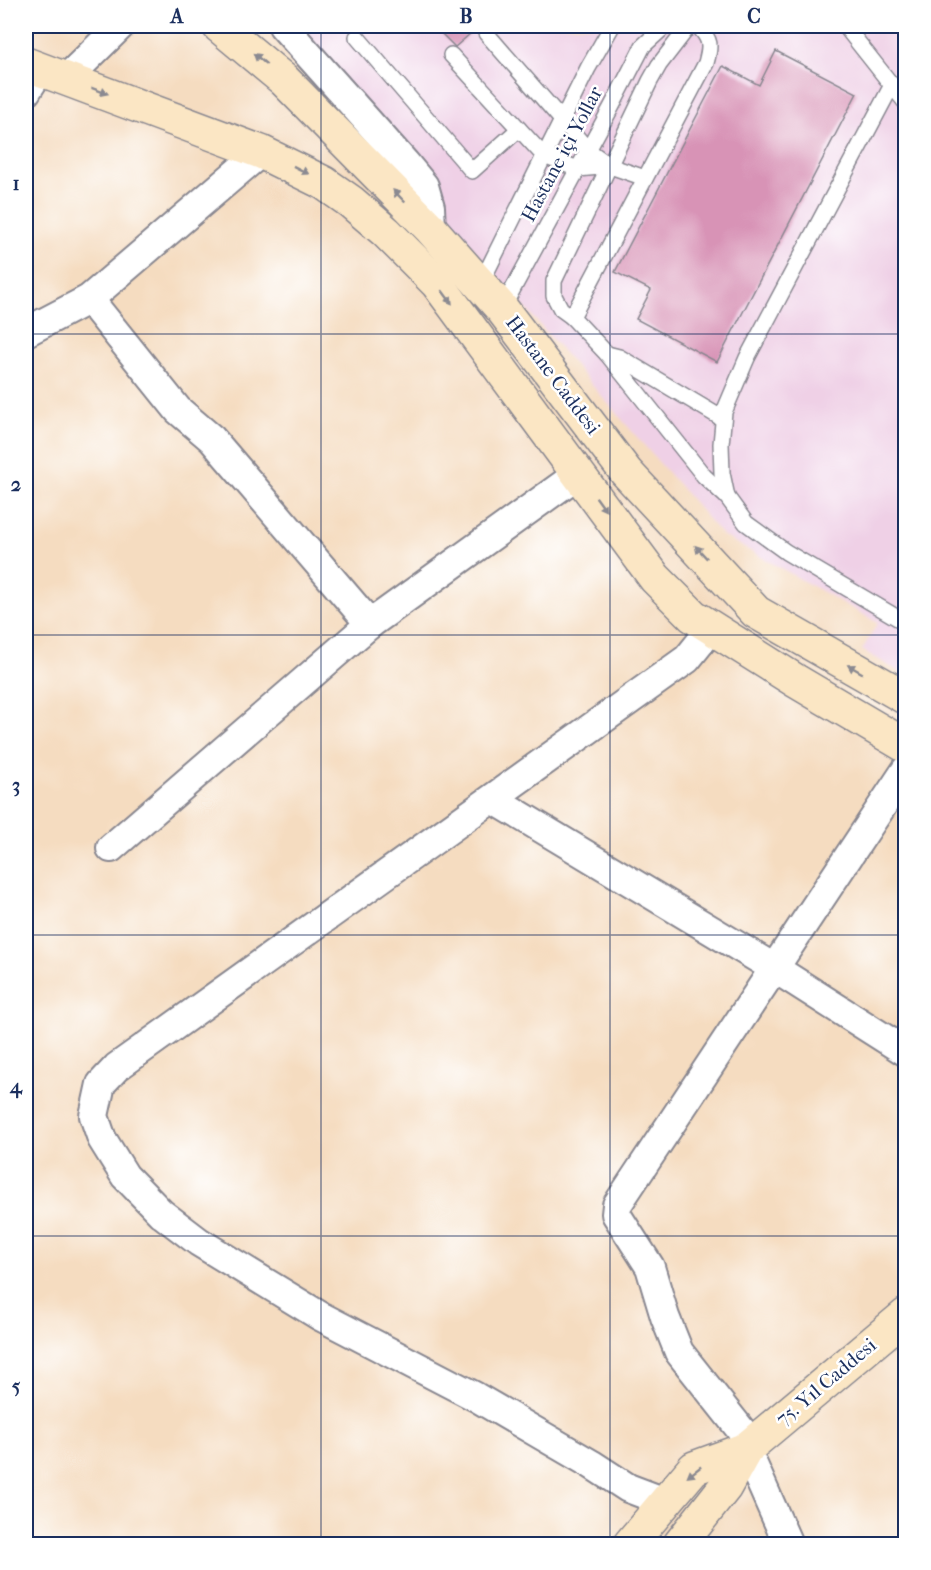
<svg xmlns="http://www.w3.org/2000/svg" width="931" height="1570" font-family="'IM FELL French Canon',serif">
	<rect width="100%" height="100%" fill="#fff"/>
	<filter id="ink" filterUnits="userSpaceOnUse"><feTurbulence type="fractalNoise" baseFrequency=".0167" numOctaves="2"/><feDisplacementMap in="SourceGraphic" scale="12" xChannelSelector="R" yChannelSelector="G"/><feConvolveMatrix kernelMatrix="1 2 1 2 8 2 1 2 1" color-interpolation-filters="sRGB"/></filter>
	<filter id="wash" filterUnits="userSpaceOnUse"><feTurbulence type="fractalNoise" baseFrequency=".008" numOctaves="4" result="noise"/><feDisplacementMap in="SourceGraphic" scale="24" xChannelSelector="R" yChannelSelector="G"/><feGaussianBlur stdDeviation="1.35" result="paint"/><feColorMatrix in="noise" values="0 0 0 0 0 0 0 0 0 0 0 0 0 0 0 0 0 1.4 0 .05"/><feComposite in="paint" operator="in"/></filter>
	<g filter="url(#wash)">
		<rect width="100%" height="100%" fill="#f5dcc0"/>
		<polygon fill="#efd0e6" points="281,26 905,26 905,675 862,650 878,623 722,535"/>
		<g id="blocks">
			<g fill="#d893b6">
				<polygon points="434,26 479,26 455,47"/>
				<polygon points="776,51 857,93 717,362 636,319 651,290 615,272 723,66 759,85"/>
			</g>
		</g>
	</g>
	<g filter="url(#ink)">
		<use href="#blocks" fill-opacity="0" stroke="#88868f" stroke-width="1.5"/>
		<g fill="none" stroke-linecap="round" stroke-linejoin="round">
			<defs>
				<g id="lane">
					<polyline points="845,26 906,103"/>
					<polyline points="357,37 472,171 519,129"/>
					<polyline points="451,55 544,156 578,169 610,166 588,150 486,33"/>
					<polyline points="892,85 747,358 724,412 721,444 722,473 727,497 746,523 786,552 906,623"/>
					<polyline points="610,166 645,178"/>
					<polyline points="480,285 588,68 612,26"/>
					<polyline points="502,309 612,106 643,46 665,26"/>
					<path d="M572 317 706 63C711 45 711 40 698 26"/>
					<polyline points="607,354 572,317 561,309 554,296 554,281 650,81 659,65 689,26"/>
					<polyline points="723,419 619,357 607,354 704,476 727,497"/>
				</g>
				<g id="street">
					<polyline points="283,26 405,163 424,186 430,207 431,229"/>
					<polyline points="66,79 120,26"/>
					<polyline points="26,92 40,70"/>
					<polyline points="89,299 178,410 212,439 370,624"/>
					<polyline points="26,332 89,299 261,152"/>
					<polyline points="493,799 774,968 906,1052"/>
					<polyline points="111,848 370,624 578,474"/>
					<polyline points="752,1444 679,1352 665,1317 650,1267 616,1214 617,1205 906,770"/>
					<polyline points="746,1449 788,1544"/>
					<polyline points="665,1502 628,1488 591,1464 476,1397 320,1316 199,1242 161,1213 125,1176 102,1139 94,1116 101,1084 117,1067 687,659 712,628"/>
				</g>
				<g id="secondary">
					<polyline points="219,26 284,80 431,229 502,309 626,472 756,612 906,698"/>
					<polyline points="26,64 261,152 324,183 351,202 386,232 437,283 655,578 693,616 796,681 906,746"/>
					<polyline points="630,1544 694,1468 746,1449 906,1315"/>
					<polyline points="680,1544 725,1487 746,1449"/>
				</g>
			</defs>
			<use href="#lane" stroke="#88868f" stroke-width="18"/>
			<use href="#street" stroke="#88868f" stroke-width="32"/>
			<use href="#secondary" stroke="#88868f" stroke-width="36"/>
			<use href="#lane" stroke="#fff" stroke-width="15"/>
			<use href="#street" stroke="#fff" stroke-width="28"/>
			<use href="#secondary" stroke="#fbe6c4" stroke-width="33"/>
		</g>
		<defs><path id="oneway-solid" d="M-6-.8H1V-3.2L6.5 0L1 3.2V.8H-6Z" transform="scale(1.5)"/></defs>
		<g fill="#8b8a91">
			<use href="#oneway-solid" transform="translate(260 59) rotate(-140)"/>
			<use href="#oneway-solid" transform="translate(100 91) rotate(20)"/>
			<use href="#oneway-solid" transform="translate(301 170) rotate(27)"/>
			<use href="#oneway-solid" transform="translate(399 196) rotate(-134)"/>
			<use href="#oneway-solid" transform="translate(447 297) rotate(53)"/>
			<use href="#oneway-solid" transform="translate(601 504) rotate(54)"/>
			<use href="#oneway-solid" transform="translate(701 552) rotate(-133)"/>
			<use href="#oneway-solid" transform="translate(855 669) rotate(-150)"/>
			<use href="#oneway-solid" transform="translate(694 1472) rotate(142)"/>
		</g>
	</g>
	<path fill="none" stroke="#1b2f5e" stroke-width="1.5" stroke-opacity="0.55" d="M321 26V1544M610 26V1544M26 334H906M26 635H906M26 935H906M26 1236H906"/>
	<g text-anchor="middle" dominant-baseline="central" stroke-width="5" stroke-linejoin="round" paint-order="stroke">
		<g font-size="20" fill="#1b2f5e" stroke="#fff">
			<text transform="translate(562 154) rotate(-62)">Hastane içi Yollar</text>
			<text transform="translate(553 375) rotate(53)">Hastane Caddesi</text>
			<text transform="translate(826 1382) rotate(-40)">75. Yıl Caddesi</text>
		</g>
	</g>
	<rect width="931" height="1570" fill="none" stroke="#fff" stroke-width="66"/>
	<rect x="33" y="33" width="865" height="1504" fill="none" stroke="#1b2f5e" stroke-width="2"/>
	<g font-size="20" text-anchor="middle" font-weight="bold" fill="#1b2f5e">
		<text x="177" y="23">A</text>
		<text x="466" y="23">B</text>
		<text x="754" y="23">C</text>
		<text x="16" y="190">1</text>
		<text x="16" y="491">2</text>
		<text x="16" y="792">3</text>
		<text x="16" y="1093">4</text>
		<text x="16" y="1393">5</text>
	</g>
</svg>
